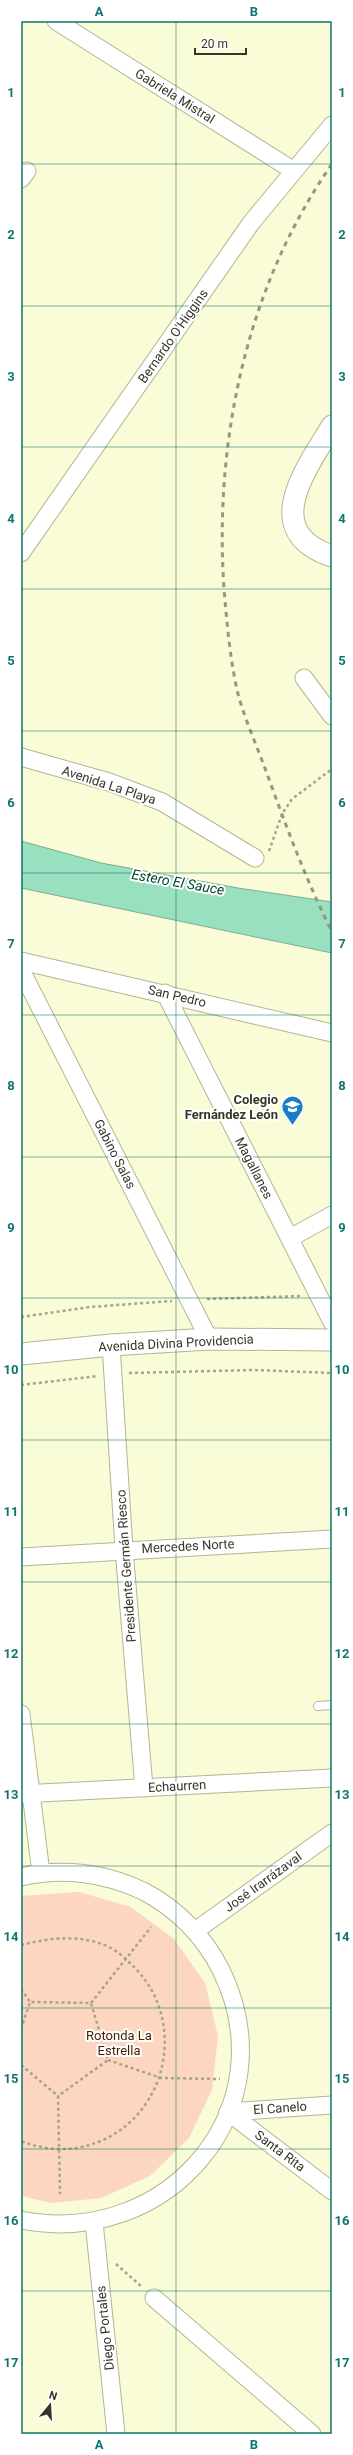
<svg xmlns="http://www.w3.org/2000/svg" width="353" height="2455" font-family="Roboto,sans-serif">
	<rect width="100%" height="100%" fill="#fafbd7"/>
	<polygon fill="#fcd6c0" points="79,1892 131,1907 174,1939 205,1983 218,2036 212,2090 189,2138 150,2176 101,2198 52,2203 21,2196 21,1896"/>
	<polygon fill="#98e0bf" stroke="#7bad92" points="21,841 101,863 238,888 332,902 332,953 21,888"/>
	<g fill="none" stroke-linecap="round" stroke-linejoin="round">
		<defs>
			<polyline id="service" points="318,1706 332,1705"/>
			<g id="minor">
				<polyline points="56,21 294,171"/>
				<polyline points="21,179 27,171"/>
				<polyline points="21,553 251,223 332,125"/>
				<polyline points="304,678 332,716"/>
				<polyline points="21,757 109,782 162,802 255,858"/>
				<polyline points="21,961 332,1033"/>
				<polyline points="21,970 209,1339"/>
				<polyline points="165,993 332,1322"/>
				<polyline points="290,1238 332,1215"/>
				<polyline points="111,1345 124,1549 144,1788"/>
				<polyline points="21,1557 332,1539"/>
				<polyline points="21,1714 41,1873"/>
				<polyline points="21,1794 332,1778"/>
				<path d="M21 1877C62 1867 105 1873 143 1891 176 1908 204 1936 221 1970 289 2108 168 2249 21 2220"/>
				<polyline points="195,1931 332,1833"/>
				<polyline points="228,2112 332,2191"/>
				<polyline points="228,2112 332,2105"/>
				<polyline points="94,2222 116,2434"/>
				<polyline points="154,2298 312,2434"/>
			</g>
			<g id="tertiary">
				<path d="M332 426C307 468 258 531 332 556"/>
				<polyline points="21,1354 111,1345 209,1339 332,1340"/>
			</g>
		</defs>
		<use href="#service" stroke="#b4b593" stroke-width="10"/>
		<use href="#minor" stroke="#b4b593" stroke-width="19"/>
		<use href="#tertiary" stroke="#b4b593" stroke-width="23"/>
		<g stroke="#a4a58b" stroke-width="2.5" stroke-dasharray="3 3" stroke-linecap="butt">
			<polyline points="269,851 282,814 292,799 332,769"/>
			<polyline points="207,1299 302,1296"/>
			<polyline points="21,1317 90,1307 172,1301"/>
			<polyline points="129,1373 254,1370 332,1373"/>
			<polyline points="21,1385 98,1376"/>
			<path d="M21 1945C49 1938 79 1934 107 1946 118 1951 127 1960 135 1968 186 2020 169 2110 103 2140 76 2152 49 2152 21 2141"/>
			<polyline points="21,1989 30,2002"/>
			<polyline points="91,2003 151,1927"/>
			<polyline points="21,2029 30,2002 91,2003 108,2060 58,2096"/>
			<polyline points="108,2060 161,2078 220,2079"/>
			<polyline points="21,2065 58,2096 60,2194"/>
			<polyline points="116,2264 142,2287"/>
		</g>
		<use href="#service" stroke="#fff" stroke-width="8"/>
		<use href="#minor" stroke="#fff" stroke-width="17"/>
		<use href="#tertiary" stroke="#fff" stroke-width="21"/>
		<path stroke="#97977f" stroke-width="3" stroke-dasharray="5 5" stroke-linecap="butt" d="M332 164C246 287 214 442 224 589 227 624 230 660 238 694 245 720 257 746 266 771 286 826 306 880 332 932"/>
	</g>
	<path fill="none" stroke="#0f766e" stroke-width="1" stroke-opacity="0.55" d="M176 21V2434M21 164H332M21 306H332M21 447H332M21 589H332M21 731H332M21 873H332M21 1015H332M21 1157H332M21 1298H332M21 1440H332M21 1582H332M21 1724H332M21 1866H332M21 2008H332M21 2149H332M21 2291H332"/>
	<defs>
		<symbol id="school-pin" viewBox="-11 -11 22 30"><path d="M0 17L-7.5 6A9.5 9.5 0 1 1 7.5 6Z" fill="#177dc8" stroke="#fff"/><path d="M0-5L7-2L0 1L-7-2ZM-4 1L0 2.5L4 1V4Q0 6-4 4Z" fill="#fff"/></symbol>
	</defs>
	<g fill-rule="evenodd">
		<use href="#school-pin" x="280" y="1094" width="25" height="34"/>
	</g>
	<g text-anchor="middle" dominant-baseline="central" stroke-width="4" stroke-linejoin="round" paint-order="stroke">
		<g font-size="13" fill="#363628" stroke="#fff">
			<text transform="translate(175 96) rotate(32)">Gabriela Mistral</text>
			<text transform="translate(173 336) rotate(-55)">Bernardo O'Higgins</text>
			<text transform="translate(109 785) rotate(18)">Avenida La Playa</text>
			<text transform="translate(177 996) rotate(13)">San Pedro</text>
			<text transform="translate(115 1154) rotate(63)">Gabino Salas</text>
			<text transform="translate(254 1168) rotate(63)">Magallanes</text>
			<text transform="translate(176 1343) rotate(-3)">Avenida Divina Providencia</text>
			<text transform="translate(188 1546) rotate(-3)">Mercedes Norte</text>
			<text transform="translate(126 1566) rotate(-94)">Presidente Germán Riesco</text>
			<text transform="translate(177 1786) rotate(-3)">Echaurren</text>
			<text transform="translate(263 1882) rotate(-36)">José Irarrázaval</text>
			<text transform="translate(280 2108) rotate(-4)">El Canelo</text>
			<text transform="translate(280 2151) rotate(37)">Santa Rita</text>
			<text transform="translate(105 2328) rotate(-96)">Diego Portales</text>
		</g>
		<g font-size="13" font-weight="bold" fill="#363628" stroke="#fff" text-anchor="end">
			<text x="278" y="1099">Colegio<tspan x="278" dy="15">Fernández León</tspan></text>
		</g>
		<g font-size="13" fill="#451f03" stroke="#fff">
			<text x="119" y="2035">Rotonda La<tspan x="119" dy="15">Estrella</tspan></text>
		</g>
		<g font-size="14" font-style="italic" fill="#05432e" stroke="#fff">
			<text transform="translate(178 882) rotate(10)">Estero El Sauce</text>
		</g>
	</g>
	<rect width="353" height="2455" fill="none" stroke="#ffffff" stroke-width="44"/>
	<g transform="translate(50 2405) rotate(18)" stroke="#ffffff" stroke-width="3" paint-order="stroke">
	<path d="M0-3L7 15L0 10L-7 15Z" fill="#363628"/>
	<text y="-6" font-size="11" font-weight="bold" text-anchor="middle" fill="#363628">N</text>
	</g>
	<path d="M195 48v6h51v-6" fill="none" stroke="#363628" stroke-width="2"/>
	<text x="201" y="48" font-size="12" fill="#363628" stroke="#ffffff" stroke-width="3" paint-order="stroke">20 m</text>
	<rect x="22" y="22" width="309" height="2411" fill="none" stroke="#0f766e" stroke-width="1.5"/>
	<g font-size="13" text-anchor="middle" font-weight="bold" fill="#0f766e">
		<text x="99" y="16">A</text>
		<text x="254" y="16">B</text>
		<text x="11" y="97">1</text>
		<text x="342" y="97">1</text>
		<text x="11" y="239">2</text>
		<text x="342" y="239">2</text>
		<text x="11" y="381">3</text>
		<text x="342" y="381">3</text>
		<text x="11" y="523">4</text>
		<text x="342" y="523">4</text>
		<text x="11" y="665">5</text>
		<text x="342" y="665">5</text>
		<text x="11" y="807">6</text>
		<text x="342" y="807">6</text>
		<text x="11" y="948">7</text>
		<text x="342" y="948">7</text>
		<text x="11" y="1090">8</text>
		<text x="342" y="1090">8</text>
		<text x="11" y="1232">9</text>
		<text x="342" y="1232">9</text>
		<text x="11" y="1374">10</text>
		<text x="342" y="1374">10</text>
		<text x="11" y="1516">11</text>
		<text x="342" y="1516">11</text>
		<text x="11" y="1658">12</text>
		<text x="342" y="1658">12</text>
		<text x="11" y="1799">13</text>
		<text x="342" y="1799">13</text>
		<text x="11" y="1941">14</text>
		<text x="342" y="1941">14</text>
		<text x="11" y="2083">15</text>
		<text x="342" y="2083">15</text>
		<text x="11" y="2225">16</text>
		<text x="342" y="2225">16</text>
		<text x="11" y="2367">17</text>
		<text x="342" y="2367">17</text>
		<text x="99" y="2449">A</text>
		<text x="254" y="2449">B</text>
	</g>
</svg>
